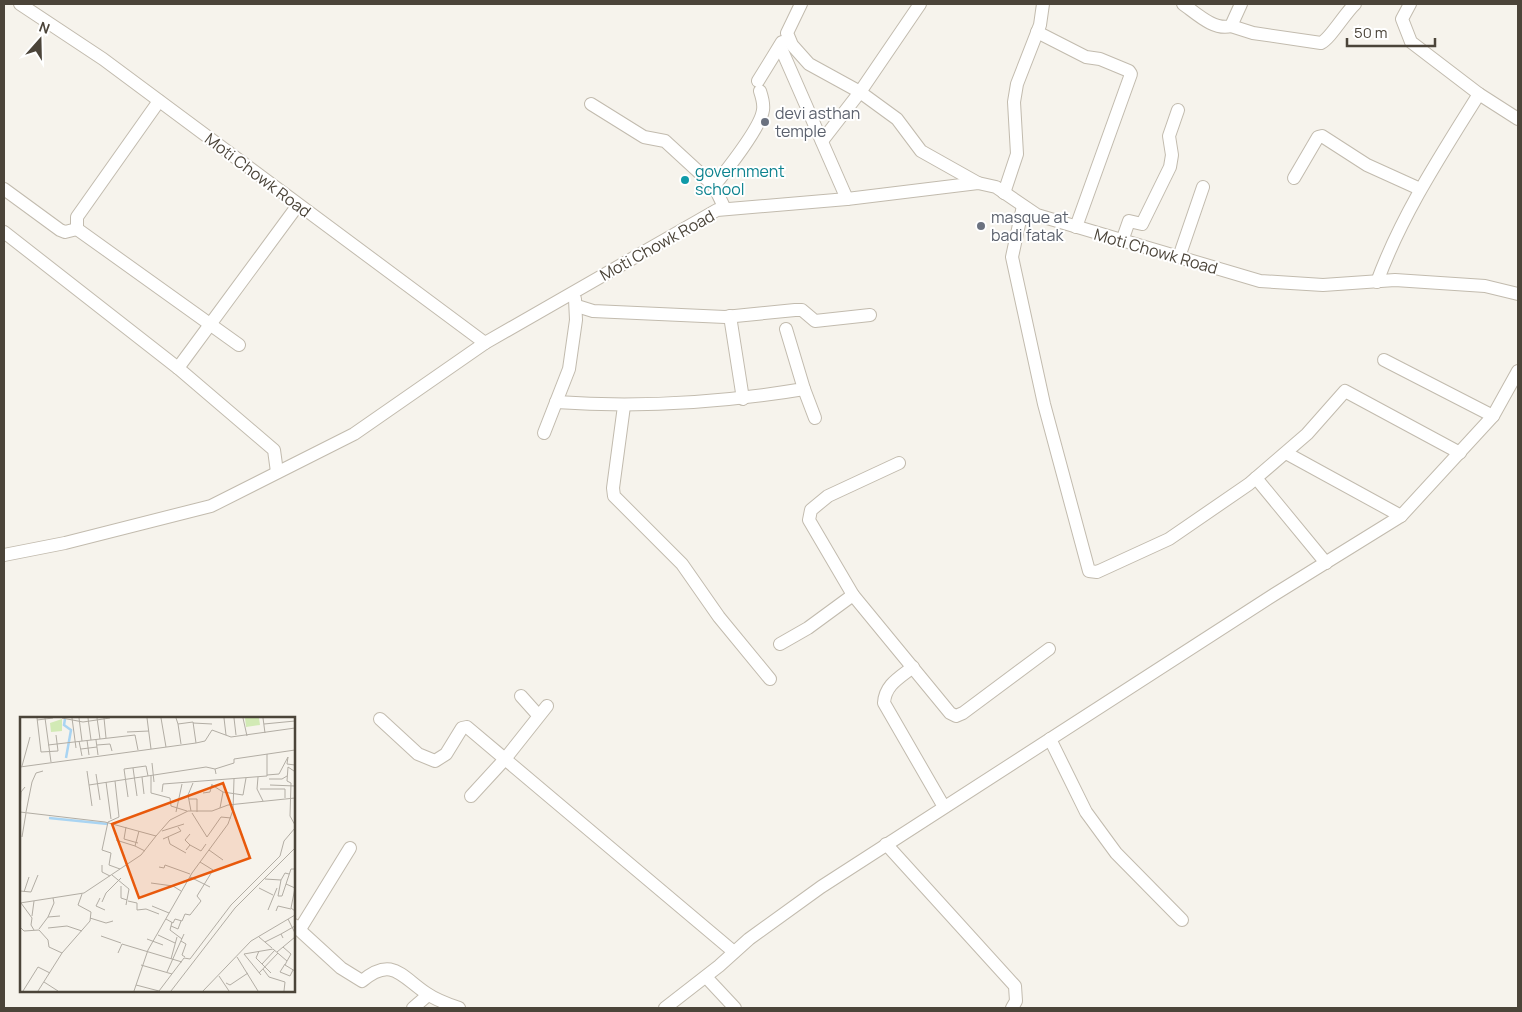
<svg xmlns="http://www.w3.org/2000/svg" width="1522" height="1012" font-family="Manrope,sans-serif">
	<rect width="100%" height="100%" fill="#f6f3ec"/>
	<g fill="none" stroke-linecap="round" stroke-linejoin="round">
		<defs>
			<g id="minor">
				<polyline points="20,4 103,59 485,343 717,210 847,199 978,183 996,187 1037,215 1260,281 1323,285 1395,280 1485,286 1518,294"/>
				<polyline points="801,4 787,33 792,45 809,64 860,92 897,119 921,151 978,183"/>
				<path d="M1183 4C1196 13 1214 31 1231 26L1241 4"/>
				<polyline points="1410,4 1402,19 1411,42 1479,94 1518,119"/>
				<path d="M1231 26 1253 33 1321 43C1330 39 1345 13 1355 4"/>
				<polyline points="1037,32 1086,57 1100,59 1129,71 1131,74 1076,227"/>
				<polyline points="780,46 847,199"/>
				<polyline points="758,81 782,42"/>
				<polyline points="159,101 77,217 77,229 239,345"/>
				<polyline points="591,104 644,137 665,141 714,186 725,209"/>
				<polyline points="822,141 860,92 920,4"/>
				<polyline points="1294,178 1318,137 1322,136 1367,165 1420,189"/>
				<path d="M714 186C726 171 761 127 763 110 764 104 762 97 760 91"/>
				<polyline points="4,189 60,230 65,232 77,229"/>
				<polyline points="1004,193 1017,154 1014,102 1017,84 1040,25 1043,4"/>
				<polyline points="1023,206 1012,257 1044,404 1089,571 1097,572 1169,539 1249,484 1307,434 1345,391 1460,453"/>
				<polyline points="4,232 178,368"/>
				<polyline points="1122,241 1129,221 1142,224 1170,167 1172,155 1169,136 1178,110"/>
				<polyline points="1179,257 1203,187"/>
				<path d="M1377 282C1402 214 1441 155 1479 94"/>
				<polyline points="577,306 593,311 725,317 795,310 802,310 815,321 870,315"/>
				<polyline points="730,316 743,399"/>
				<polyline points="1384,360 1493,416"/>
				<polyline points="804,389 815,418"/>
				<path d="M556 402C641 408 720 403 804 389L786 329"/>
				<polyline points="624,406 613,488 614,496 682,564 719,617 770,679"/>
				<polyline points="544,433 569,369 576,320 575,299"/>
				<polyline points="1286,453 1401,516"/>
				<polyline points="277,472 274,450 178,368 298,205"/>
				<polyline points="1256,478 1326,563"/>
				<polyline points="4,555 65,543 211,506 354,434 485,343"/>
				<polyline points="853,595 950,713 956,716 963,713 1049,649"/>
				<polyline points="780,644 808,628 853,595 809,520 811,510 828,496 899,463"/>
				<path d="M913 667C899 678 885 685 884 703L944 807"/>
				<polyline points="521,696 538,715"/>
				<polyline points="380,719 418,754 435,761 446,754 462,728 467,727 734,952"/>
				<polyline points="1050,739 1086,812 1116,853 1182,920"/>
				<polyline points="471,796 505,759 547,706"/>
				<polyline points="886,844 1015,986 1016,1001 1012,1008"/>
				<path d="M294 925 341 968 362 981C392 956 401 976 426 993 436 1000 447 1004 459 1008"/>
				<polyline points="300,929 350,848"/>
				<polyline points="706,977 735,1008"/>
				<polyline points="413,1008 428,995"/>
				<polyline points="665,1008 719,966 749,939 821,887 1275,594 1401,516 1493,416 1518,371"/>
			</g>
		</defs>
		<use href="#minor" stroke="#c2bbae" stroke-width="14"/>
		<use href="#minor" stroke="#fff" stroke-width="12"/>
	</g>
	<g fill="#6b7280" stroke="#fff" stroke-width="2">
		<circle cx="765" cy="122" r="5"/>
		<circle cx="981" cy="226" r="5"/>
	</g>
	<circle fill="#0f9aa8" stroke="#fff" stroke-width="2" cx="685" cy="180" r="5"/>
	<g text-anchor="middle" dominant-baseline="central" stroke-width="4" stroke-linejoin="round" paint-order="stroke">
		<g font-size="16" fill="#5b616d" stroke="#fff" text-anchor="start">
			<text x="775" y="113">devi asthan<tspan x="775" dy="18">temple</tspan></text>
			<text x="991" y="217">masque at<tspan x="991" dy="18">badi fatak</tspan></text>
		</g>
		<g font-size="16" fill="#0d838f" stroke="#fff" text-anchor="start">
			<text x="695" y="171">government<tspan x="695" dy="18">school</tspan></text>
		</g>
		<g font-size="16" fill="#4b4439" stroke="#fff">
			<text transform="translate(258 175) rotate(37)">Moti Chowk Road</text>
			<text transform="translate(657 245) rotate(-29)">Moti Chowk Road</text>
			<text transform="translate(1156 251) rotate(16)">Moti Chowk Road</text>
		</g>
	</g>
	<g transform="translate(20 717)">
		<rect width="275" height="275" fill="#f6f3ec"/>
		<path d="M225 1H239L240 8 226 10ZM42 2V14L31 15 30 6Z" fill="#d2eab5"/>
		<path fill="none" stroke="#a9d4f2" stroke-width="2.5" d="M45 2 44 8 51 13 46 41M29 101 88 107"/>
		<path fill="none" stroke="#b2ada4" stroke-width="1" d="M17 1 21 35 38 34 36 18M25 1 31 45M42 1 63 5 90 1M52 1 56 31M59 1 62 24M68 1 71 23M77 1 80 22M84 1 86 21M127 1 131 32M141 1 146 30M156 1 158 7 173 5 176 26M204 1 206 18M214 1 216 18M223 1 227 19M243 1 245 16M17 3 33 1M173 6 192 7M158 7 161 27M244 7 275 4M192 13 211 20 275 11M107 15 129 14M67 23 69 38M76 23 78 38M59 24 62 39M28 28 115 18 118 33M77 28 90 27 92 34M61 32 77 30M268 40 267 47 275 48M132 46 134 65M2 49 10 20M0 50 176 26 185 24 192 13M113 51 117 79M195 52 214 46V42L275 33M67 54 72 89M274 54 268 50 267 64 271 66 270 99 275 108M76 57 80 83M247 58 259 57 268 40M131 59V76L150 81 151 89 167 94M122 60 124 77M238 60 237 72 243 84M249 62H262L267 59M95 64 99 100 88 105 82 133 91 136 89 148 100 152M86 65 91 102M69 68 186 50 195 52 196 57M192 68 203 75 223 78 226 61M250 68 275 69M240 72H265V81M142 75 143 67 247 59V37M183 76 190 75 192 67M108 80 104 52 126 49 128 59M169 82H177V95M200 91 203 75M171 94 168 78 173 66M0 95 85 105 136 119 150 103 168 94H192L208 88 275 81M0 95 1 75 5 70M6 95 12 65 16 56 23 54M156 95 162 67M172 96 187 120 201 100 211 101M106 110 104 122 118 126M119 114 115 129 125 134M142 114 164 107M2 120 6 96M148 120 150 127 166 136M143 122 161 114 158 110M96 123 115 129M170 128 181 134 186 127M166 133 170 128 165 123 170 117M189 133 203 143M82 148V155L90 159M139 150 144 151 145 148 170 157M275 152H271L266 167 275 171 271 191 275 194M92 158 109 172 106 188M170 160 190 170M245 162 261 163 265 156 269 157M261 163 258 179H262L266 167M131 166 153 169 161 174M101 169V181L107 183M239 171 253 178M0 174 11 175 18 158M4 175 9 160M80 181 76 189 85 193M108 184 117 186V193L126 192 139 197M82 185 86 176 101 161M0 186 64 176 121 138 136 119M1 186 12 201 11 208 14 213M132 189 149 196M248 193 257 171M256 194 258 189 271 192M12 199 14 184M28 200 34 186 33 181M70 201 86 206 93 204M146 202 153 206 155 202 162 204 165 197 170 198 181 184 177 179 193 153 180 145M268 202 275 216M152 205 150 213 162 222M151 209 158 212 161 204M0 210 4 214 19 213 28 223 29 230 42 236 18 274M28 211 47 209 62 214M19 212 28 200 40 199M138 218 155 226M81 219 101 226M239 220 252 231M263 221 261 217 275 209M127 222 143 228M161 224 166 227 162 238 165 240M245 225 261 217M263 230 271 237 267 244M239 234 236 241 251 256M257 235 275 220M42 236 70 204 71 195 58 188 62 177M98 236 102 227 162 245M224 237 253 232 267 244 265 248 275 254M224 237 241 258M217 240 238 274M151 242 157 220M242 247 255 233M265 247 260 255 270 259 273 253M121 248 152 257M243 252 249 260 265 265 264 274M147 255 164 217M239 256 258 236M199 259 209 274M24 265 38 274M206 266 210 268 228 256M116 268 139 274M3 274 18 250 30 256M114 274 128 233 172 156 208 107 213 93 214 62M139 274 164 241 170 242 211 188 260 139 264 124 275 111M151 274 215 191 275 131M183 274 231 224 275 198"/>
		<path fill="#e8590c" fill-opacity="0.15" stroke="#e8590c" stroke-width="2.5" d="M203 66 230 141 119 181 92 107Z"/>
		<rect width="275" height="275" fill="none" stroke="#4b4439" stroke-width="2.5"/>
	</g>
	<rect width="1522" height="1012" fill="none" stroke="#4b4439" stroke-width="10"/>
	<g transform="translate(40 40) rotate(20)" stroke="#ffffff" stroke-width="4" paint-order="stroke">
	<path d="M0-4L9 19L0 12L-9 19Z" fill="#4b4439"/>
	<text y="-8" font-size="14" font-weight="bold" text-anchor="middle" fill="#4b4439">N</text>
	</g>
	<path d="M1347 38v8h88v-8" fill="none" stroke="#4b4439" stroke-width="2.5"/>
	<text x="1354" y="38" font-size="15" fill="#4b4439" stroke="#ffffff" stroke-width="4" paint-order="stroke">50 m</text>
</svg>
